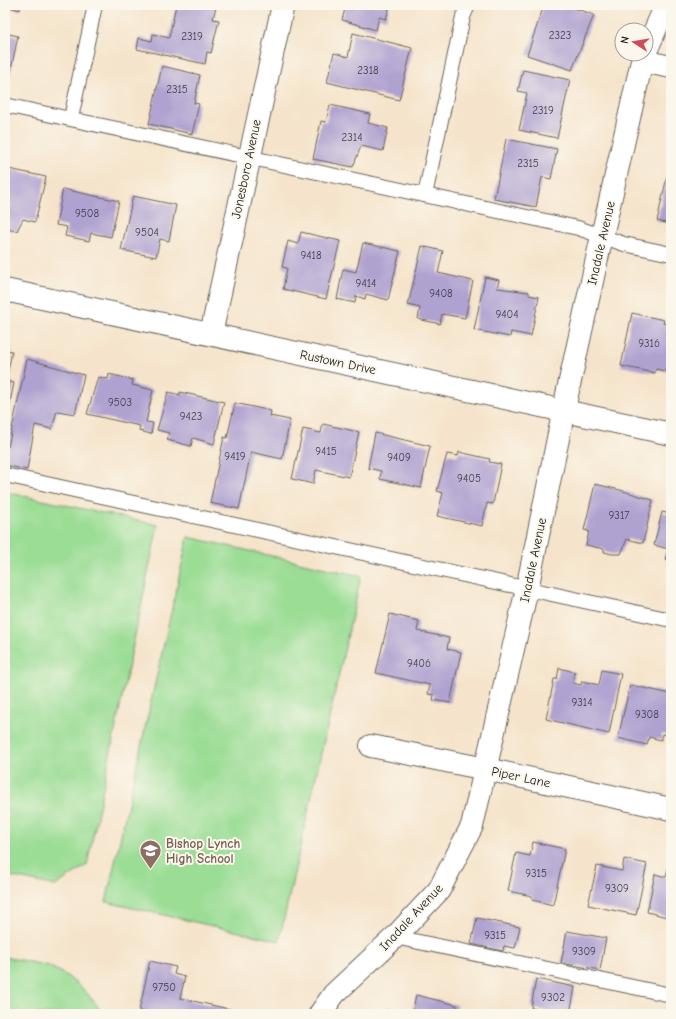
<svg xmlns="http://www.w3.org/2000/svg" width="676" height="1019" font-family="'Comic Neue',sans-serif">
	<rect width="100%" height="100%" fill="#fbf7ec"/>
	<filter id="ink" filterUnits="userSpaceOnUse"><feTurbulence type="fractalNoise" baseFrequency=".025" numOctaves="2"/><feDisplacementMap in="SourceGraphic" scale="8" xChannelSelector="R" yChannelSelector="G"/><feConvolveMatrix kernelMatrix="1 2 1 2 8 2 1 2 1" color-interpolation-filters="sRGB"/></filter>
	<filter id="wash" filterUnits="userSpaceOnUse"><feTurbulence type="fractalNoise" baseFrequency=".012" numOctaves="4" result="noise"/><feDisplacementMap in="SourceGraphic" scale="16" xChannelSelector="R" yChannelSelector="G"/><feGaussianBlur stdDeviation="0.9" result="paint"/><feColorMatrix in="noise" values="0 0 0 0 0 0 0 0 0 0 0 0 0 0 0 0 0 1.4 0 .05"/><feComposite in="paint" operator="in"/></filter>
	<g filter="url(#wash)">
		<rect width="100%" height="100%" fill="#f5e4cb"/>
		<g fill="#9bdd95" stroke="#5c7c58">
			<polygon points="5,492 158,525 87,865 55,886 5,875"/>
			<polygon points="188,537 361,576 279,941 106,902"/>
			<polygon points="5,957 49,966 67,976 83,989 97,1005 102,1014 5,1014"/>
		</g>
		<g id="blocks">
			<g fill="#afa1d0">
				<polygon points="5,5 21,5 20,10 9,7 6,23"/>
				<polygon points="176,5 207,5 216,7 213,19 219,20 211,53 207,52 205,64 137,49 139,38 152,41 153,34 169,38"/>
				<polygon points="346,5 390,5 386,19 379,17 376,30 342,20"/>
				<polygon points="544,5 566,5 594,15 572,70 527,55"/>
				<polygon points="5,33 18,36 9,79 5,78"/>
				<polygon points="353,33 412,48 399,100 327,82 334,53 348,57"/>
				<polygon points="162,66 200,75 194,103 199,104 192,134 149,124"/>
				<polygon points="523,70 570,80 557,138 519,130 527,93 518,91"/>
				<polygon points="330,105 370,114 368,123 388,128 383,151 361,146 353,167 313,159 321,121 326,122"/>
				<polygon points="506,139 557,149 551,179 542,177 536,207 494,199"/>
				<polygon points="670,163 671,163 671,224 657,221"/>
				<polygon points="9,169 46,177 35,222 23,219 17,231 5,229 5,187"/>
				<polygon points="63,189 119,201 111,237 91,233 89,241 65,236 67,227 56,225"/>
				<polygon points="133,196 176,205 169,241 160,239 156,257 121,250"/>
				<polygon points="301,232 340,241 326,299 283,289 287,268 282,267 288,241 298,244"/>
				<polygon points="363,243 400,251 388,300 366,294 365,299 356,296 355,303 337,299 343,269 356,272"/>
				<polygon points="422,246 443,251 438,273 473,281 465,318 442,314 440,324 418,319 420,308 408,305"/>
				<polygon points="485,277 499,280 497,288 529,292 529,295 539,297 531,336 511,332 510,337 474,330"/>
				<polygon points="632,313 664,320 663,323 671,325 671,360 669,372 656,369 655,373 621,366"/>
				<polygon points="5,350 12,351 6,381 14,383 6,422"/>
				<polygon points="27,359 84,375 75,414 57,411 52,429 35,425 27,470 5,465 5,446 8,447"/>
				<polygon points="109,374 133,380 132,385 153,390 146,422 153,423 151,434 139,431 140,426 87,414 98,377 108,379"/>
				<polygon points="168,392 180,395 180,392 224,402 214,444 193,438 191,446 167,440 169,433 157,430"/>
				<polygon points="235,403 271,411 270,416 290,420 282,459 251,452 239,509 210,503 224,437 227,438"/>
				<polygon points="323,424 359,432 349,477 316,470 313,484 292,479 303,429 321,433"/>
				<polygon points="375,433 430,446 421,488 380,479 381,471 368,468"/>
				<polygon points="459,452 490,459 489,462 501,464 493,504 487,503 482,526 437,516 443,493 437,491 447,454 458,456"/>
				<polygon points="595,484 620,490 653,500 643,543 627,539 621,554 612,554 604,552 604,549 586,545 589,531 584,530"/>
				<polygon points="662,512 671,514 671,560 665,559 668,549 654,545"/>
				<polygon points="390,614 419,621 417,631 449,638 447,649 461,652 450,703 433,700 434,695 428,694 430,685 376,673"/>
				<polygon points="559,668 575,672 573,683 581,685 582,681 599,685 602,670 621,674 609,734 546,719 554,679 557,679"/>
				<polygon points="630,685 671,694 671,736 662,734 661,740 649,737 647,745 618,738"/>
				<polygon points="533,842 565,849 553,905 532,900 532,896 508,891 516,853 530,856"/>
				<polygon points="624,859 647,864 636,915 588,905 597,866 622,871"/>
				<polygon points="668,868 671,869 671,918 647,912 655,874 666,877"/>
				<polygon points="477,918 520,927 515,948 504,946 503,951 471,944"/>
				<polygon points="567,931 606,938 600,970 561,963"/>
				<polygon points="150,961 176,967 174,974 185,977 180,998 233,1010 232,1014 154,1014 139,1011"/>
				<polygon points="536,979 575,987 570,1014 562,1014 531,1008"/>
				<polygon points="416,995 457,1005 455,1014 412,1014"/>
				<polygon points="386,1010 402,1013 402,1014 385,1014"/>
			</g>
		</g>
	</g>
	<g filter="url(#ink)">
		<use href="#blocks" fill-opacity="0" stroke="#686259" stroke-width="1"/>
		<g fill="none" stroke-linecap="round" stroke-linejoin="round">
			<defs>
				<g id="lane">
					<polyline points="5,105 578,228 624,244 671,254"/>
					<polyline points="71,118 95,5"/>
					<polyline points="425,195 463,17 468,5"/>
					<polyline points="5,475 671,620"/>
					<polyline points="395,937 671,995"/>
				</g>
				<g id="street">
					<polyline points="646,51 666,5"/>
					<polyline points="642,61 671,67"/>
					<polyline points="5,290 671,434"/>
					<polyline points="211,334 283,5"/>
					<polyline points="371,746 486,769 671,809"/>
					<polyline points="320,1014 334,994 395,937 439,890 472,826 527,589 568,390 602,236 642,61 645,54"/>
				</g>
			</defs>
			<use href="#lane" stroke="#686259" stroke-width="16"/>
			<use href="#street" stroke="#686259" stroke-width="24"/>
			<use href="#lane" stroke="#fff" stroke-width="14"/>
			<use href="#street" stroke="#fff" stroke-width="22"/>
		</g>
	</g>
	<defs>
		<symbol id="school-pin" viewBox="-11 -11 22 30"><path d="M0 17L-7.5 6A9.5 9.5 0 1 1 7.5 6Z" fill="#8d6e63" stroke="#fbf7ec"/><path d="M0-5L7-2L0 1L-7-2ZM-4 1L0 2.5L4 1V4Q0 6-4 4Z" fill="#fff"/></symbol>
	</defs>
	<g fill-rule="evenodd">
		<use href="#school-pin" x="138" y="838" width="25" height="34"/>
	</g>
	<g text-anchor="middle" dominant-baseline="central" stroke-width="4" stroke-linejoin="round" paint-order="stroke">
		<g font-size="11" fill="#413d49">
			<text x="560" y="35">2323</text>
			<text x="192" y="36">2319</text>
			<text x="368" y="70">2318</text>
			<text x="177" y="89">2315</text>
			<text x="543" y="110">2319</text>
			<text x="352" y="137">2314</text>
			<text x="528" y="163">2315</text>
			<text x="87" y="213">9508</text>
			<text x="147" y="232">9504</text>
			<text x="311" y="255">9418</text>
			<text x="366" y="283">9414</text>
			<text x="441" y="293">9408</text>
			<text x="507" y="314">9404</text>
			<text x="649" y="343">9316</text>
			<text x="120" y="402">9503</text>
			<text x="191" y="416">9423</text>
			<text x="326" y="451">9415</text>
			<text x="235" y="456">9419</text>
			<text x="399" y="457">9409</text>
			<text x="469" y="478">9405</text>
			<text x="619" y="515">9317</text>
			<text x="419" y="663">9406</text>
			<text x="582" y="702">9314</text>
			<text x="647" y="714">9308</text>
			<text x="536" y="873">9315</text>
			<text x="617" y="888">9309</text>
			<text x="495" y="935">9315</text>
			<text x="584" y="951">9309</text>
			<text x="164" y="987">9750</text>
			<text x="553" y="997">9302</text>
		</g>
		<g font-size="13" fill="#1c1c1c" stroke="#fbf7ec">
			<text transform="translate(246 169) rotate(-78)">Jonesboro Avenue</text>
			<text transform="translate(601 243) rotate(-77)">Inadale Avenue</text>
			<text transform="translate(338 362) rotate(12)">Rustown Drive</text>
			<text transform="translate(533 560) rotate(-78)">Inadale Avenue</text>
			<text transform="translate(521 777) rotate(12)">Piper Lane</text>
			<text transform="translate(411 917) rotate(-47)">Inadale Avenue</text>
		</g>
		<g font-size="13" font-weight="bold" fill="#785e54" stroke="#fbf7ec" text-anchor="start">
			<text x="166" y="843">Bishop Lynch<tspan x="166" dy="15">High School</tspan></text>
		</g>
	</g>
	<rect width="676" height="1019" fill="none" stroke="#fbf7ec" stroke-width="20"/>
	<g transform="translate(634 42) rotate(282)"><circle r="19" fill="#fbf7ec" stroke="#a29f99"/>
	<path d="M0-3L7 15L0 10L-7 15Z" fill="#d1495b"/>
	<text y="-6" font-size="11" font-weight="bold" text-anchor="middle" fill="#1c1c1c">N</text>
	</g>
</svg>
